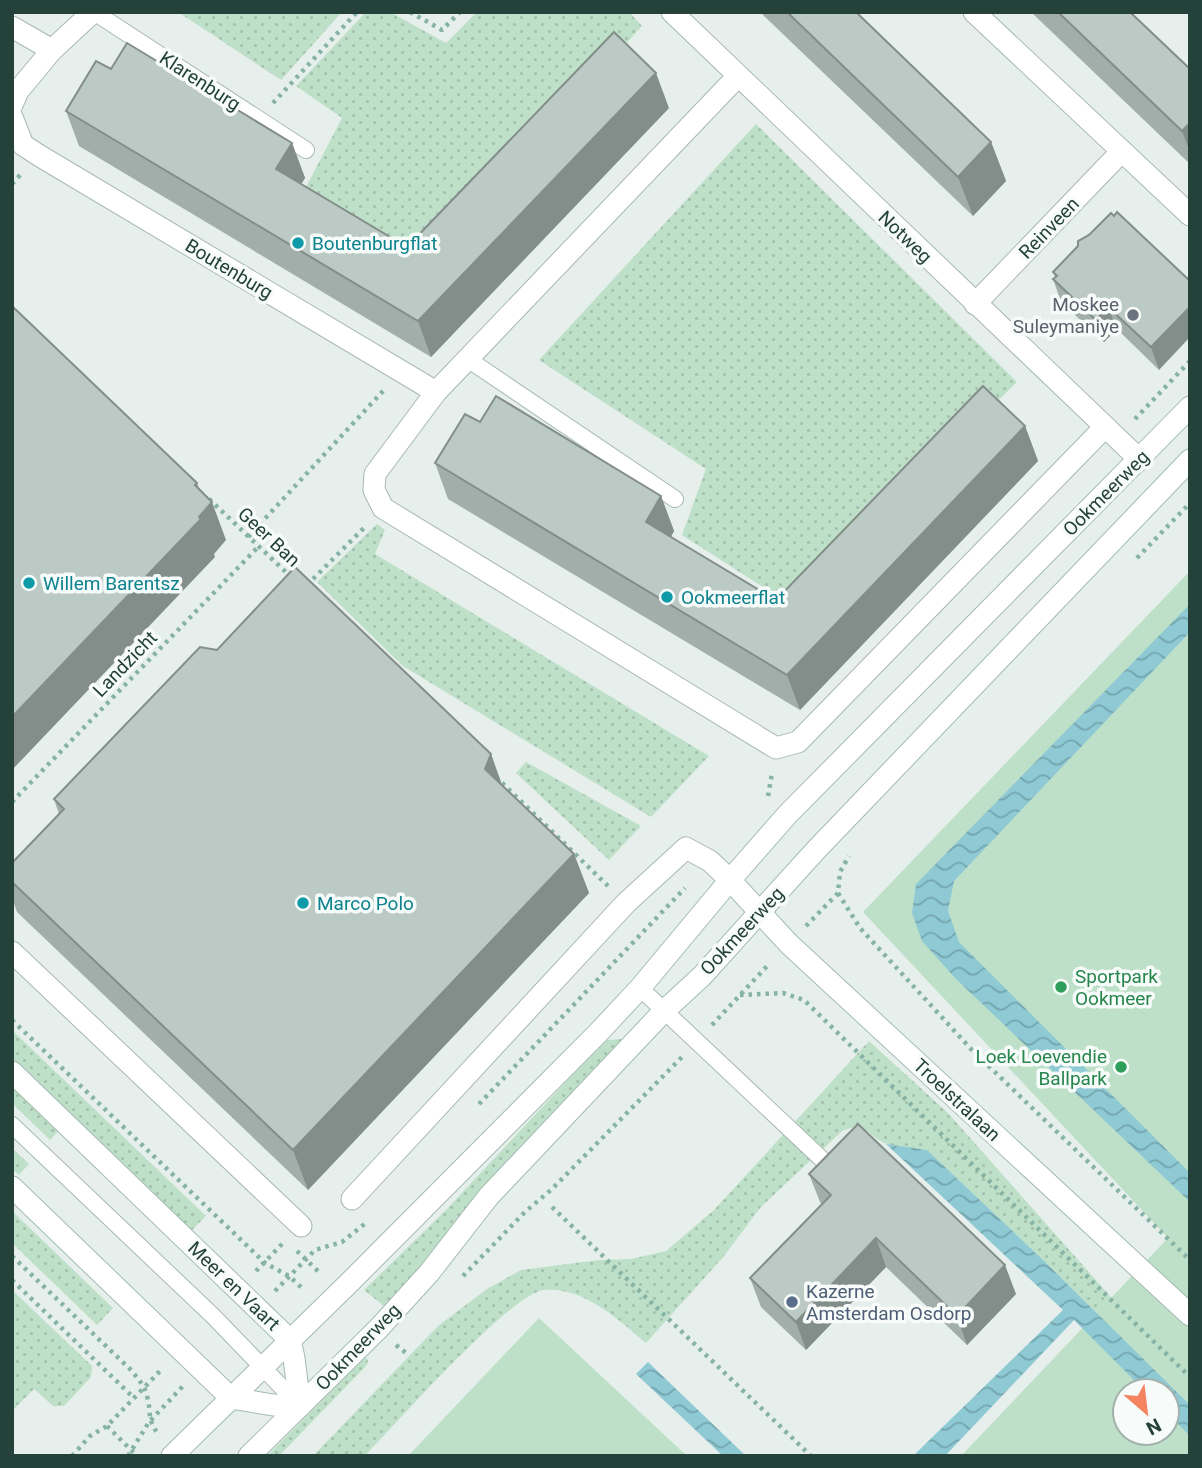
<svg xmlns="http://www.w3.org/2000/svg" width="1202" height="1468" font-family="Roboto,sans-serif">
	<defs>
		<pattern id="green-dots" width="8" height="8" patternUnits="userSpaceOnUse" patternTransform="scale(1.75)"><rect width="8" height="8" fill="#bfe0c8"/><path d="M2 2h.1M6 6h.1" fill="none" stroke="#a4c1ad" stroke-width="1.8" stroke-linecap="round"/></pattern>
		<pattern id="water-waves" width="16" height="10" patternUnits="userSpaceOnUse" patternTransform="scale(1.75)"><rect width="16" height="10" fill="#8ec9d4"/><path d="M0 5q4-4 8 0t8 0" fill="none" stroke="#74a5ad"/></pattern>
	</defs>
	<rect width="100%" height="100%" fill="#e6efeb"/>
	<g fill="url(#green-dots)">
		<polygon points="178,12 342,12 281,80"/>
		<polygon points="366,12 390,12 446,43 477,12 629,12 642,26 422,266 306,187 342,118 296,86"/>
		<polygon points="756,124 1017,382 791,605 682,535 706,469 539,360"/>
		<polygon points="377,524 385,530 375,554 709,756 651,817 403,666 317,582"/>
		<polygon points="526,762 641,826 609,860 516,773"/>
		<polygon points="12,1030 206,1216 192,1230 12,1061"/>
		<polygon points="626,1039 384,1306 364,1290 445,1211 605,1040"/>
		<path d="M869 1041 948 1113 1164 1357 1121 1336 927 1150C914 1148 899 1148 887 1144 868 1137 867 1120 842 1131L760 1208 724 1256 646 1343C619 1320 583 1286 544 1290 511 1293 394 1426 365 1456H313L438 1326 487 1289 521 1270 599 1260 631 1259 666 1251 714 1210Z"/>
		<polygon points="12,1084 60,1129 50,1140 12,1103"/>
		<polygon points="12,1148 29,1164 19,1175 12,1169"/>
		<polygon points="12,1211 113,1308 97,1325 12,1243"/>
		<polygon points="12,1290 92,1366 91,1377 64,1406 53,1406 34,1389 12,1411"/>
		<polygon points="365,1357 368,1360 367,1365 279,1456 267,1456"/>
	</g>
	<g fill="#bfe0c8" fill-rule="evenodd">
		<path d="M1190 571V1456H961L1168 1238 863 912ZM1125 1391H1167V1433H1125Z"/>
		<polygon points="539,1318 687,1456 408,1456"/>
	</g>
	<g fill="url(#water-waves)">
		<polygon points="1190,604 1190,632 954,881 948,911 959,942 1190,1173 1190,1202 955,978 922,941 912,913 916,884"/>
		<polygon points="886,1144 927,1150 1045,1262 1190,1405 1190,1436 1167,1413 1167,1391 1145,1391 1074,1320 945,1456 913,1456 1063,1310"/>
		<polygon points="648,1362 746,1456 723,1456 636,1374"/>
	</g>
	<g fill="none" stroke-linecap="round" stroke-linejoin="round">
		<defs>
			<g id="lane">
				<polyline points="94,12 306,150"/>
				<polyline points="469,360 675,499"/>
				<polyline points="640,988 827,1164"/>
				<polyline points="12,1125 213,1316 300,1406"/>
			</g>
			<g id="street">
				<polyline points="672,12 1140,460"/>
				<polyline points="974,12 1190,215"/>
				<polyline points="12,27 52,50 93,12"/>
				<polyline points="12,105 18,91 52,50"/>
				<polyline points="12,117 23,145 40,156 436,392 738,76"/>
				<polyline points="975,304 1122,151"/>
				<polyline points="436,392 375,474 374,490 383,508 776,748 798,742 1104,428"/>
				<polyline points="12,952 301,1226"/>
				<polyline points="352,1199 626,903 686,848 710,861 730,880"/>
			</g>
			<g id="secondary">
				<polyline points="730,880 789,944 1190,1315"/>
				<polyline points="12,1072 290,1340 294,1358 300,1406"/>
				<polyline points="12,1187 231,1398 273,1405 300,1406"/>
				<polyline points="172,1456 351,1281 598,1033 640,988 730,880 787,815 1190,407"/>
				<polyline points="249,1456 379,1328 429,1273 489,1196 664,1011 702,976 816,850 1190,460"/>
			</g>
		</defs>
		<use href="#lane" stroke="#a8b8b2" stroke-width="18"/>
		<use href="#street" stroke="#a8b8b2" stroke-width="23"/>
		<use href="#secondary" stroke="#a4bbb3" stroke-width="23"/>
		<g stroke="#86b3a5" stroke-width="4.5" stroke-dasharray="3.5 5" stroke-linecap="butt">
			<polyline points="410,12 442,30 460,12"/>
			<polyline points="273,103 357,12"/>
			<polyline points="12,184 21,174"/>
			<polyline points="1135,419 1190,361"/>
			<polyline points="209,499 292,578"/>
			<polyline points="248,537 383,391"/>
			<polyline points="1137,558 1190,503"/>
			<polyline points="307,585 367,525"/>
			<polyline points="496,777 608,886"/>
			<polyline points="768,796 772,773"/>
			<polyline points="12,802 259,546"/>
			<polyline points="838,893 860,928 971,1049 1190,1260"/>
			<polyline points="806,926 838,893 840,872 849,856"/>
			<polyline points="740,995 783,993 804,1000 1190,1377"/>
			<polyline points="12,1020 265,1263 289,1276 304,1290"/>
			<polyline points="712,1025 770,963"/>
			<polyline points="479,1104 685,888"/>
			<polyline points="552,1207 811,1456"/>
			<polyline points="297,1251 321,1274"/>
			<path d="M12 1256 132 1371C138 1379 145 1386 147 1396 152 1414 146 1417 158 1434"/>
			<polyline points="256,1271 284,1242"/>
			<polyline points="463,1276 525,1212 552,1189 682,1057"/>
			<polyline points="12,1280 134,1398"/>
			<polyline points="275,1291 315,1250 342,1242 367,1222"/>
			<polyline points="396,1345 406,1353"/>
			<polyline points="107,1426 137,1456"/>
			<polyline points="72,1456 90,1436 107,1426 163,1368"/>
			<polyline points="128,1456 149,1422 184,1385"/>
		</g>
		<use href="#lane" stroke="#fff" stroke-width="16"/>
		<use href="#street" stroke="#fff" stroke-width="21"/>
		<use href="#secondary" stroke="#fff" stroke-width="21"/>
	</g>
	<g fill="#a1aea9">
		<polygon points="760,12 856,12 991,142 1006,181 973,216"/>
		<polygon points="1031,12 1130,12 1190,69 1190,164"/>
		<polygon points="111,69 292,143 305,178 301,184 407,247 669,108 431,357 79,146 66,111"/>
		<polygon points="1111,213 1159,370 1117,329 1104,342 1061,302 1053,279 1055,277 1053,272"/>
		<polygon points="480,422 661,496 674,531 671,537 776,600 1025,426 1038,461 800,710 448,499 435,463"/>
		<polygon points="491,754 502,785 574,854 589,893 308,1190 17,912 12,898 12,863 59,814 54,799"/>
		<polygon points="809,1174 1016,1294 967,1345 886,1267 806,1350 761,1307 750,1278 822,1204 820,1202"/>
	</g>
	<g fill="#838d89">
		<polygon points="656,73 669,108 431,357 418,321"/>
		<polygon points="1190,123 1190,152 1182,131"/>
		<polygon points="991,142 1006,181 973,216 958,177"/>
		<polygon points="292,143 305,178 289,204 276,169"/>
		<polygon points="1108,307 1117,329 1104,342 1096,320"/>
		<polygon points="1190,307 1190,337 1159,370 1151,347"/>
		<polygon points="1025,426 1038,461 800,710 787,675"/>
		<polygon points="197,483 206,509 212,502 226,540 214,554 215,557 12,770 12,717"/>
		<polygon points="661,496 674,531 659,558 646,522"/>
		<polygon points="491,754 505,794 485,769"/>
		<polygon points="574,854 589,893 308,1190 293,1150"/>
		<polygon points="876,1238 886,1267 806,1350 796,1322"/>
		<polygon points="1005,1265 1016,1294 967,1345 957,1316"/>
	</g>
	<g fill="#bbcac4" stroke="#838d89" stroke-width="2">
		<polygon points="787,12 856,12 991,142 958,177"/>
		<polygon points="1058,12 1130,12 1190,69 1190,123 1182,131"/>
		<polygon points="614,32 656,73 418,321 66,111 96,61 111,69 127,43 292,143 276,169 407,247"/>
		<polygon points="1117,212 1190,281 1190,307 1151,347 1108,307 1096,320 1053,279 1057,276 1053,272 1078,246 1078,241 1089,235 1111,213 1114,216"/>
		<polygon points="12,306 197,483 195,485 212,502 199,517 201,519 12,717"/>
		<polygon points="983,386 1025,426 787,675 435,463 465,414 480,422 496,396 661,496 646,522 776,600"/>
		<polygon points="295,567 491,754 485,769 574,854 293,1150 12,882 12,863 64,809 54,799 200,647 217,650"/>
		<polygon points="858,1124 1005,1265 957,1316 876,1238 796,1322 750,1278 831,1195 809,1174"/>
	</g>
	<g fill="#0f9aa8" stroke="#f7fbf9" stroke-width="2.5">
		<circle cx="298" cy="243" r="7"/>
		<circle cx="29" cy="583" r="7"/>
		<circle cx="667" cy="597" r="7"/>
		<circle cx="303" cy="903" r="7"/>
	</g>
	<circle fill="#6b7280" stroke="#f7fbf9" stroke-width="2.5" cx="1133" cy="315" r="7"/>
	<g fill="#2e9e5b" stroke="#f7fbf9" stroke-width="2.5">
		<circle cx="1061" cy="987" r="7"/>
		<circle cx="1121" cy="1067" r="7"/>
	</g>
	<circle fill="#5c6f8a" stroke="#f7fbf9" stroke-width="2.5" cx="792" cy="1302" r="7"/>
	<g text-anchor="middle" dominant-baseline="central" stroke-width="7" stroke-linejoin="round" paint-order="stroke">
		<g font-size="19" fill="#24423a" stroke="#f7fbf9">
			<text transform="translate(200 81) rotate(33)">Klarenburg</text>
			<text transform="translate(1049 228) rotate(-46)">Reinveen</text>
			<text transform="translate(905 237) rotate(44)">Notweg</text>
			<text transform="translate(229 269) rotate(31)">Boutenburg</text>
			<text transform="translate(1106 493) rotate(-45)">Ookmeerweg</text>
			<text transform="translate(269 537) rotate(43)">Geer Ban</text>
			<text transform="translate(125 664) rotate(-46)">Landzicht</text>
			<text transform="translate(742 931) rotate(-47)">Ookmeerweg</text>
			<text transform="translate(957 1100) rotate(43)">Troelstralaan</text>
			<text transform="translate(234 1286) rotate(44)">Meer en Vaart</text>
			<text transform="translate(358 1347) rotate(-46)">Ookmeerweg</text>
		</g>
		<g font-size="19" fill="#0d838f" stroke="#f7fbf9" text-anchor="start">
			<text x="312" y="243">Boutenburgflat</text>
			<text x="43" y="583">Willem Barentsz</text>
			<text x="681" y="597">Ookmeerflat</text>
			<text x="317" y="903">Marco Polo</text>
		</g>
		<g font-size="19" fill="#5b616d" stroke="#f7fbf9" text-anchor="end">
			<text x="1119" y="304">Moskee<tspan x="1119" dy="22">Suleymaniye</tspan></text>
		</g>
		<g font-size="19" fill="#27864d" stroke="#f7fbf9" text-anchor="start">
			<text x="1075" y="976">Sportpark<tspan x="1075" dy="22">Ookmeer</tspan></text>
			<text x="1107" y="1056" text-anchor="end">Loek Loevendie<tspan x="1107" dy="22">Ballpark</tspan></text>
		</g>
		<g font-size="19" fill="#4e5e75" stroke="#f7fbf9" text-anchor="start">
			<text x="806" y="1291">Kazerne<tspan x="806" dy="22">Amsterdam Osdorp</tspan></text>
		</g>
	</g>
	<rect width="1202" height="1468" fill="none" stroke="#24423a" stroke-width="28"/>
	<g transform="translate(1146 1412) rotate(152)"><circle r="33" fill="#f7fbf9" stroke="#a3b1ad" stroke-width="2"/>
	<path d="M0-5L12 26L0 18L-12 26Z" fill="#f4845f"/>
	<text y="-10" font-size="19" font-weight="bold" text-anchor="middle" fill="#24423a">N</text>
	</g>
</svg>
